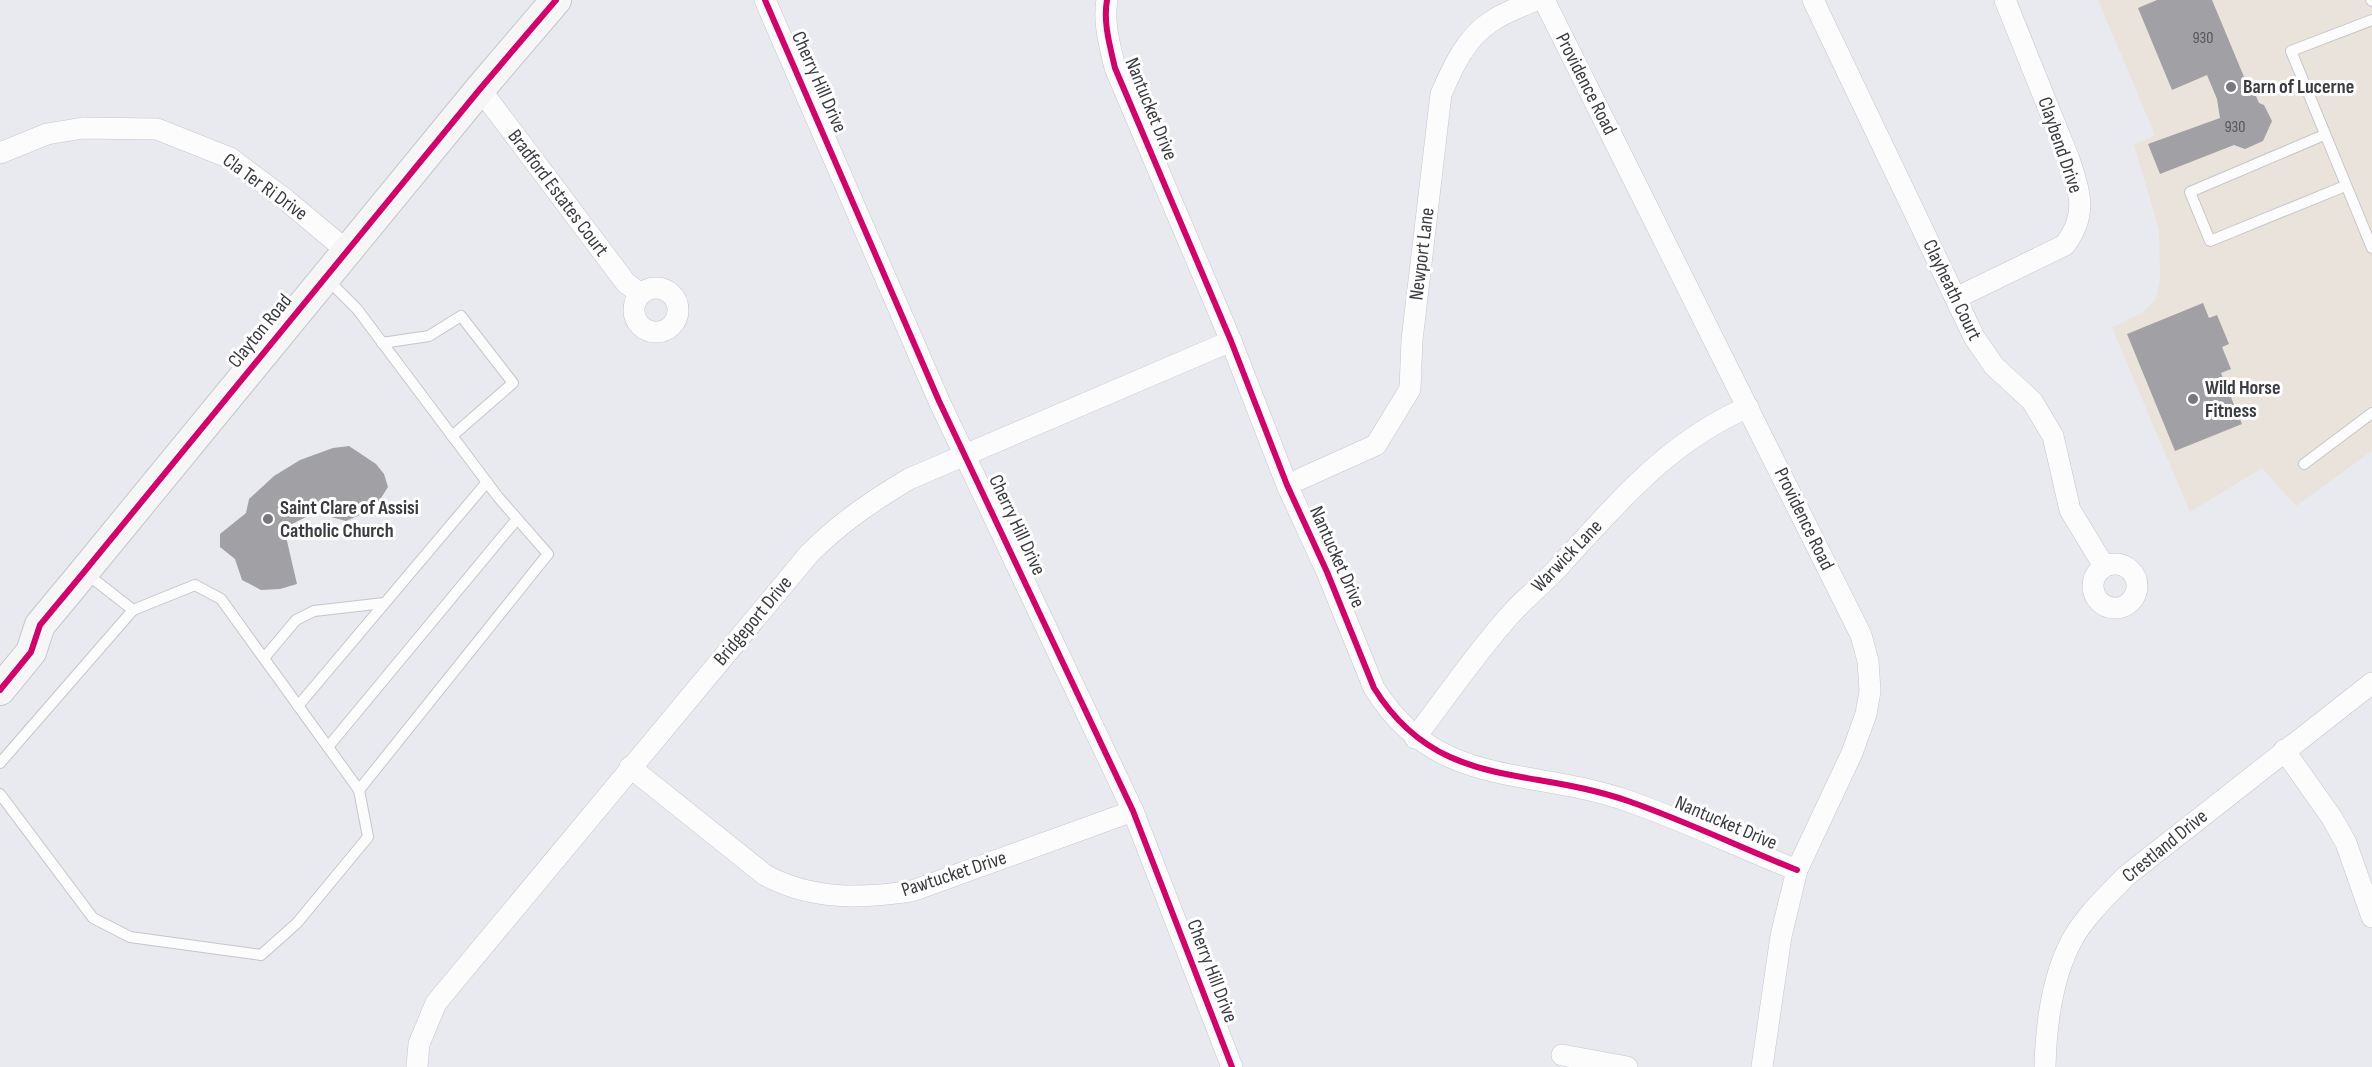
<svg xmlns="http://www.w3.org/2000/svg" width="2372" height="1067" font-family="'Sofia Sans Condensed',sans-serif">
	<rect width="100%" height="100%" fill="#e9eaef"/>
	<polygon fill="#eae3db" points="2098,0 2372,0 2372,451 2296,506 2262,468 2190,512 2112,328 2143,312 2156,299 2160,280 2159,230 2134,145 2155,135"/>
	<g fill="#a1a0a4">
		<polygon points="2157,0 2212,0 2247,84 2253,89 2259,103 2264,105 2272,121 2263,141 2245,149 2234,145 2160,174 2148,144 2220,118 2217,99 2207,75 2172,90 2138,8"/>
		<polygon points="2203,303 2209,318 2217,315 2229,344 2222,347 2231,369 2221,373 2242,424 2175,451 2127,334"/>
		<polygon points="349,446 376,464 384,474 388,487 374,509 346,521 331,517 326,507 284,528 297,584 280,589 261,590 242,580 235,559 220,547 220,534 246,513 249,499 274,476 300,460 333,448"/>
	</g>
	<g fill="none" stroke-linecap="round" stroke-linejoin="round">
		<defs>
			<g id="service">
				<polyline points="2371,0 2372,1"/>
				<polyline points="2372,20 2291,51 2372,248"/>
				<polyline points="2324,135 2190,192 2210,241 2345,186"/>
				<polyline points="326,278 357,309 498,497 548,554 359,790"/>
				<polyline points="382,343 429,336 461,316 513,383 452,436"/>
				<polyline points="2304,464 2372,413"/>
				<polyline points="264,658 296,620 314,611 384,603"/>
				<polyline points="298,706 487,482"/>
				<polyline points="328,747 517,519"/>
				<polyline points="0,763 133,610"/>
				<polyline points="0,794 93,918 130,937 261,955 297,923 368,837 359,790 221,599 195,585 133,610 87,574"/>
			</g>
			<g id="minor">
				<polyline points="765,0 939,401 1133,811 1232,1067"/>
				<path d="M1107 0C1103 23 1110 46 1115 68L1231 341 1287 485 1327 572 1374 688C1438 791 1529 766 1628 801 1686 821 1741 848 1797 870"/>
				<polyline points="1544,0 1861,635 1868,661 1870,691 1866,714 1852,753 1797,870 1781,936 1762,1067"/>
				<polyline points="1813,0 1974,337 1994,366 2032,401 2053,436 2070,510 2104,566"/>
				<polyline points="480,89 626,283 641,294"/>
				<polyline points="0,153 47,134 83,128 157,129 230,158 286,200 347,251"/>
				<circle cx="656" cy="310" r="22"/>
				<path d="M1956 298 2065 245C2088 214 2080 193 2069 159L2005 0"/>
				<path d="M1287 485 1376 445 1410 389 1412 340 1441 94C1453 67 1466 37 1492 21 1505 12 1521 7 1535 0"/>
				<circle cx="2115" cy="586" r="22"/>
				<path d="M1415 738C1446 697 1476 653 1510 615 1527 596 1548 580 1565 560 1622 498 1670 441 1748 407"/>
				<polyline points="2284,750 2332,818 2346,843 2372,917"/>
				<path d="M630 767 765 875C811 900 861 899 912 891L1133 811"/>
				<polyline points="1562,1055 1627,1067"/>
				<path d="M417 1067 419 1044 436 1003 809 554C840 523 872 501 909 479L1231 341"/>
				<path d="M2045 1067C2046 1026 2052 977 2072 940 2085 916 2107 896 2126 876L2372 683"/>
			</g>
			<polyline id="secondary" points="0,690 31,652 40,625 84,572 480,89 556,0"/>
		</defs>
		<use href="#service" stroke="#c5c6ca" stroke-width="12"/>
		<use href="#minor" stroke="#c5c6ca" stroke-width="22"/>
		<use href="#secondary" stroke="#c5c6ca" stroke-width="32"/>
		<use href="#service" stroke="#fcfcfd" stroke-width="10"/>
		<use href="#minor" stroke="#fcfcfd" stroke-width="21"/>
		<use href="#secondary" stroke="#f7f6f6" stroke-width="30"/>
		<defs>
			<g id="cycleway">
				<polyline points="765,0 939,401 1133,811 1232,1067"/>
				<path d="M1107 0C1103 23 1110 46 1115 68L1231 341 1287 485 1327 572 1374 688C1438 791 1529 766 1628 801 1686 821 1741 848 1797 870"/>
				<polyline points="0,690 31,652 40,625 84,572 480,89 556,0"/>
			</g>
		</defs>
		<use href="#cycleway" stroke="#fff" stroke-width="10"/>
		<use href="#cycleway" stroke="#d6006c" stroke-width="6"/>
	</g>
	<g fill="#78797d" stroke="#fff" stroke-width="2">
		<circle cx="2231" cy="87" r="6"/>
		<circle cx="2193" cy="399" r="6"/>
		<circle cx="268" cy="519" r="6"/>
	</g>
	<g text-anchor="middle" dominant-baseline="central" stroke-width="6" stroke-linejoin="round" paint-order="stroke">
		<g font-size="16" fill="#545559">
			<text x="2203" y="38">930</text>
			<text x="2235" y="127">930</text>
		</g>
		<g font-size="20" fill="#3b3c40" stroke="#fff">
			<text transform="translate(819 82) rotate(66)">Cherry Hill Drive</text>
			<text transform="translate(1586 84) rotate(63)">Providence Road</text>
			<text transform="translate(1151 109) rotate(68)">Nantucket Drive</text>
			<text transform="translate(2060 145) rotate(71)">Claybend Drive</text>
			<text transform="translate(265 187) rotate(36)">Cla Ter Ri Drive</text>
			<text transform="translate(558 193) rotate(53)">Bradford Estates Court</text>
			<text transform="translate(1422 254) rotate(-83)">Newport Lane</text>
			<text transform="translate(1952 290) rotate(64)">Clayheath Court</text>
			<text transform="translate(260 331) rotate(-51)">Clayton Road</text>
			<text transform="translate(1804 519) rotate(64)">Providence Road</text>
			<text transform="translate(1017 525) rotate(65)">Cherry Hill Drive</text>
			<text transform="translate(1567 556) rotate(-46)">Warwick Lane</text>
			<text transform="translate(1337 557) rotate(66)">Nantucket Drive</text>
			<text transform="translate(753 621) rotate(-50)">Bridgeport Drive</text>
			<text transform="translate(1726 823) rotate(23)">Nantucket Drive</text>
			<text transform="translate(2165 846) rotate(-39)">Crestland Drive</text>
			<text transform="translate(954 874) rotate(-18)">Pawtucket Drive</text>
			<text transform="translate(1212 971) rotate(69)">Cherry Hill Drive</text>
		</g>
		<g font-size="20" font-weight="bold" fill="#3b3c40" stroke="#fff" text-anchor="start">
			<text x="2243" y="87">Barn of Lucerne</text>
			<text x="2205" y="388">Wild Horse<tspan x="2205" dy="23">Fitness</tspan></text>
			<text x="280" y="508">Saint Clare of Assisi<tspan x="280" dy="23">Catholic Church</tspan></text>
		</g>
	</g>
</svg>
